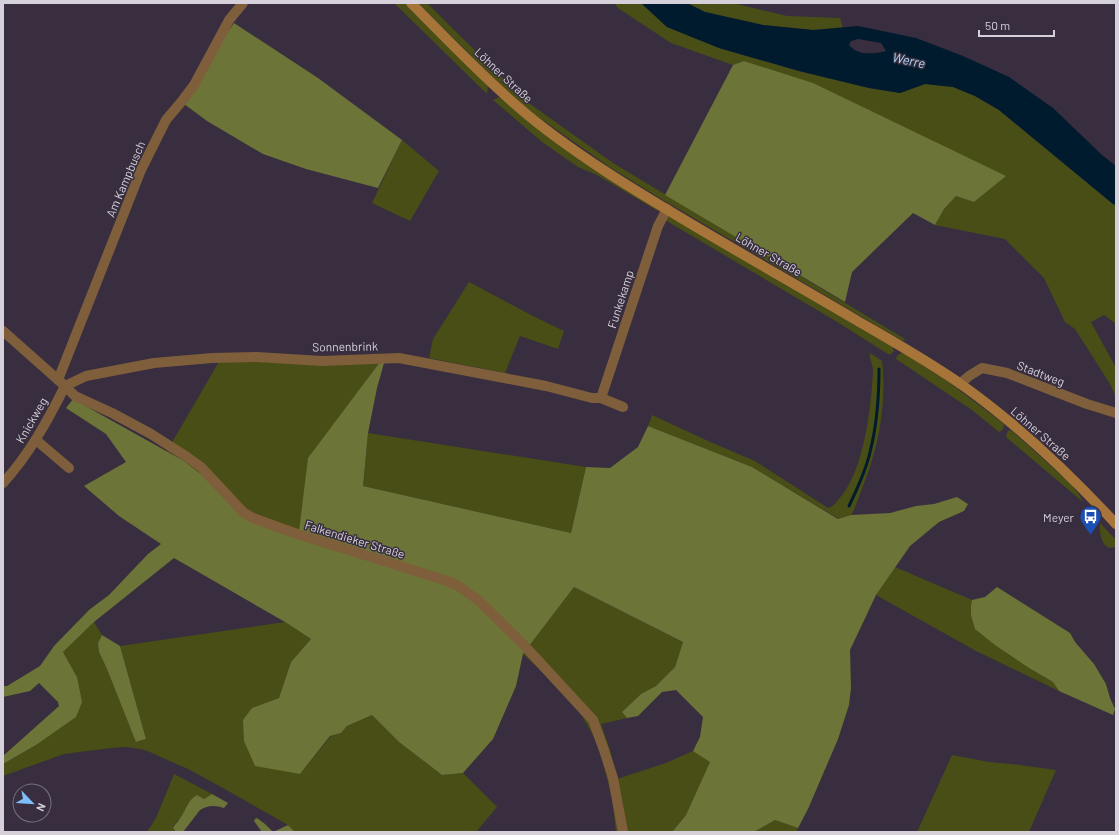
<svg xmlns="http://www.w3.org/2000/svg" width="1119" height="835" font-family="Barlow,sans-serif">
	<rect width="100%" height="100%" fill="#382e3f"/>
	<g fill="#484e15">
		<polygon points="394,3 404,3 488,86 487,94"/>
		<polygon points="418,3 427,3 526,101 613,163 905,339 903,341 663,200 611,168 534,114 501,85"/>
		<polygon points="614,3 641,3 667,27 719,48 799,71 869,88 900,93 925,84 953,87 975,96 999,110 1113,204 1116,205 1116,324 1104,315 1091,322 1116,368 1116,397 1110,384 1075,329 1065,322 1044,278 1005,239 935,225 944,209 956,196 974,202 1005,176 745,61 733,65 671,43 618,8"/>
		<polygon points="687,3 732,3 787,16 840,18 843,28 813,30 763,25 705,12"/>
		<polygon points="499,97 657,209 658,211 597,175 578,167 542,142 493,100"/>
		<polygon points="402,140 439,171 410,221 372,203"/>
		<polygon points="668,217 671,217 892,346 894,351 891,354 888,354 834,320 665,220"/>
		<polygon points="469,282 533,316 564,331 558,349 520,336 505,373 429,358 433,339"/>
		<path d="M902 352 942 377 1004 424C1004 428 1003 430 999 432L972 410 896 359 897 356Z"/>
		<path d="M870 353 882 361C885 386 883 413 878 437 873 462 863 486 854 510L851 515 839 519 752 467 648 426 652 415 708 441 755 461 828 508C832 507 835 504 838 500 864 473 871 408 873 371 873 364 869 359 870 353Z"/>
		<polygon points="220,360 380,362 363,385 298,539 263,526 184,461 167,451"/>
		<polygon points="1009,430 1012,431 1072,485 1080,496 1083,502 1006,437 1007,433"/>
		<polygon points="368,433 586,467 571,533 363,486"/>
		<path d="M1100 523 1116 540 1115 547C1102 552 1099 533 1100 523Z"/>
		<polygon points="895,567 972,600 971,605 1029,668 1053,682 1059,691 976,651 876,595"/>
		<polygon points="574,587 683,642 675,667 656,686 641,694 622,712 627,718 601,724 610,750 617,779 666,763 693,751 711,761 686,815 672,832 616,832 612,798 601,755 594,737 582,716 570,700 551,680 523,654"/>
		<polygon points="94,622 102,635 98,643 99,652 107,669 137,742 146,739 120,646 285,622 311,639 291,662 279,698 252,708 300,774 331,736 341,733 347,726 372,715 399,742 442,775 463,773 497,807 476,832 295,832 288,825 214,783 188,769 145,750 127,747 111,748 64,754 3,776 3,764 36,745 77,677 63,652"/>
		<polygon points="952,755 989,762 1020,765 1056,770 1029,832 917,832"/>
		<polygon points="174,774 212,794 204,799 197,795 180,818 174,825 173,828 176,832 147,832 156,818"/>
		<polygon points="775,820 798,828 796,832 754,832"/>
	</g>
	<g fill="#6d7437">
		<polygon points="234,23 318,78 402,140 378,188 306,169 263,154 207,121 184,104 221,41"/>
		<polygon points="744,61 813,83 1006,176 974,202 956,196 944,209 935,225 913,213 852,272 845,302 665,195 733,65"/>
		<polygon points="380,362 384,363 377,388 368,433 363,486 571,533 586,467 610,468 638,447 648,426 752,467 838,519 851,515 890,513 916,506 934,504 957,497 968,504 964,511 939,522 910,546 876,595 850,650 851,688 849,705 838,739 808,809 798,828 775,820 754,832 672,832 686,815 710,762 693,751 700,737 703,717 676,690 662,692 638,716 627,718 622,712 641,694 656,686 675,667 683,642 574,587 523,654 516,686 493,739 463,773 442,775 399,742 372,715 347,726 341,733 330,736 300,774 255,766 244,741 243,720 252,708 279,698 291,662 311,639 285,622 174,558 94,622 63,652 77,677 82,702 76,717 36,745 3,764 3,756 59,706 58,702 39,683 30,691 3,697 3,686 7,686 40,666 54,646 89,610 109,595 148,554 161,544 119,516 84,486 126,462 106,434 66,408 73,399 184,461 211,482 240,515 298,539 308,458"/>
		<polygon points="997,587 1070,633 1075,642 1094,664 1106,684 1110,698 1115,709 1113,715 1059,691 1053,682 1029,668 995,645 975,629 971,615 971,605 972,600 985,597"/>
		<polygon points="102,635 120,646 146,739 136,742 107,669 99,652 98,643"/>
		<path d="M212 794 228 803 224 808C215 805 208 805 200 810L183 832H176L173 828C175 824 178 822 180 818 187 809 187 801 197 795L204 799Z"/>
		<polygon points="257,818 265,824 273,832 288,825 295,832 262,832 254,821 255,819"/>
	</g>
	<path fill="#001b2e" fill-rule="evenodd" d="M641 3H687L705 12 763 25 813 30 858 26 916 38 963 56 1009 77 1053 108 1102 155 1116 166V205L1113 204 999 110 975 96 953 87 925 84 900 93 869 88 799 71 719 48 667 27ZM858 39 881 43 886 51C873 54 858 56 849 45L851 41Z"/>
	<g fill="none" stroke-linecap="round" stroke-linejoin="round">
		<path stroke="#001b2e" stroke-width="3" d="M849 506C857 489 866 471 870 452 877 425 879 397 879 369"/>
		<g stroke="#7e5e3b" stroke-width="10">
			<polyline points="3,331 65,386 75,396 112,413 151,434 187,457 201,467 243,512 253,518 300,535 381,560 444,580 457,585 478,600 521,642 593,720 604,750 613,778 623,832"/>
			<polyline points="58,380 141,170 166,120 182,101 194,85 229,20 243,3"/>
			<polyline points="960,384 969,376 982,368 1007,373 1087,404 1116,413"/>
			<polyline points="65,386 86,376 154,363 212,358 257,357 322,361 399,358 546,386 592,398 601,398 623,407"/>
			<polyline points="601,398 658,226 667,209"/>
			<polyline points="36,440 69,468"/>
			<path d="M3 483C29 455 48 420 65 386"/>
		</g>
		<path stroke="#a7753a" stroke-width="10" d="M411 3C445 37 479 73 516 105 544 130 576 152 608 173 689 225 773 271 856 320 892 341 928 361 962 385 1018 425 1069 473 1116 524"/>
	</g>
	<defs>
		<symbol id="bus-pin" viewBox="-11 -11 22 30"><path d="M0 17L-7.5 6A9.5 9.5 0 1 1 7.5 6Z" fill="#1a4fb4" stroke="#382e3f"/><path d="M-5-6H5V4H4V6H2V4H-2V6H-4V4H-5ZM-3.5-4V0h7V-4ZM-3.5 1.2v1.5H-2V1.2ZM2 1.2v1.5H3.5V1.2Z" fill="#fff"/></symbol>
	</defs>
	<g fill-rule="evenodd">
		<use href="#bus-pin" x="1078" y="504" width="25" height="34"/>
	</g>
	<g text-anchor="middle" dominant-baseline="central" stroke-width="3" stroke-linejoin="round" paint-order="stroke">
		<g font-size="12" fill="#d5d0da" stroke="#382e3f">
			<text transform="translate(504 75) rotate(43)">Löhner Straße</text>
			<text transform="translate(125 179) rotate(-67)">Am Kampbusch</text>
			<text transform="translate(769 254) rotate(30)">Löhner Straße</text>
			<text transform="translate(620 299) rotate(-72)">Funkekamp</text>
			<text transform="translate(345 346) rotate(-1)">Sonnenbrink</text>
			<text transform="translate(1041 373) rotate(21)">Stadtweg</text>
			<text transform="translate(31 420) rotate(-60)">Knickweg</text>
			<text transform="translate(1041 433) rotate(41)">Löhner Straße</text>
			<text transform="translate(355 539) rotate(17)">Falkendieker Straße</text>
		</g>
		<g font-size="12" fill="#d5d0da" stroke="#382e3f" text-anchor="end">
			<text x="1074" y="517">Meyer</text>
		</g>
		<g font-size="13" font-style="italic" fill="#abdafc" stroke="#382e3f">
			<text transform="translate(909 60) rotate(12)">Werre</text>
		</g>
	</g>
	<rect width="1119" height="835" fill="none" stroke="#d5d0da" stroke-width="8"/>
	<g transform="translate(32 803) rotate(115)"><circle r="19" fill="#382e3f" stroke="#776f7d"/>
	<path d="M0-3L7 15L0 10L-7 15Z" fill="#7fbdfa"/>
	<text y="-6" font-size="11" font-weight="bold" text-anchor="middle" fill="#d5d0da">N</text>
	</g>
	<path d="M979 30v6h75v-6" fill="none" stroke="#d5d0da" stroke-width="2"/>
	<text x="985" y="30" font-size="12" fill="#d5d0da" stroke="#382e3f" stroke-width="3" paint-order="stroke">50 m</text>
</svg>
